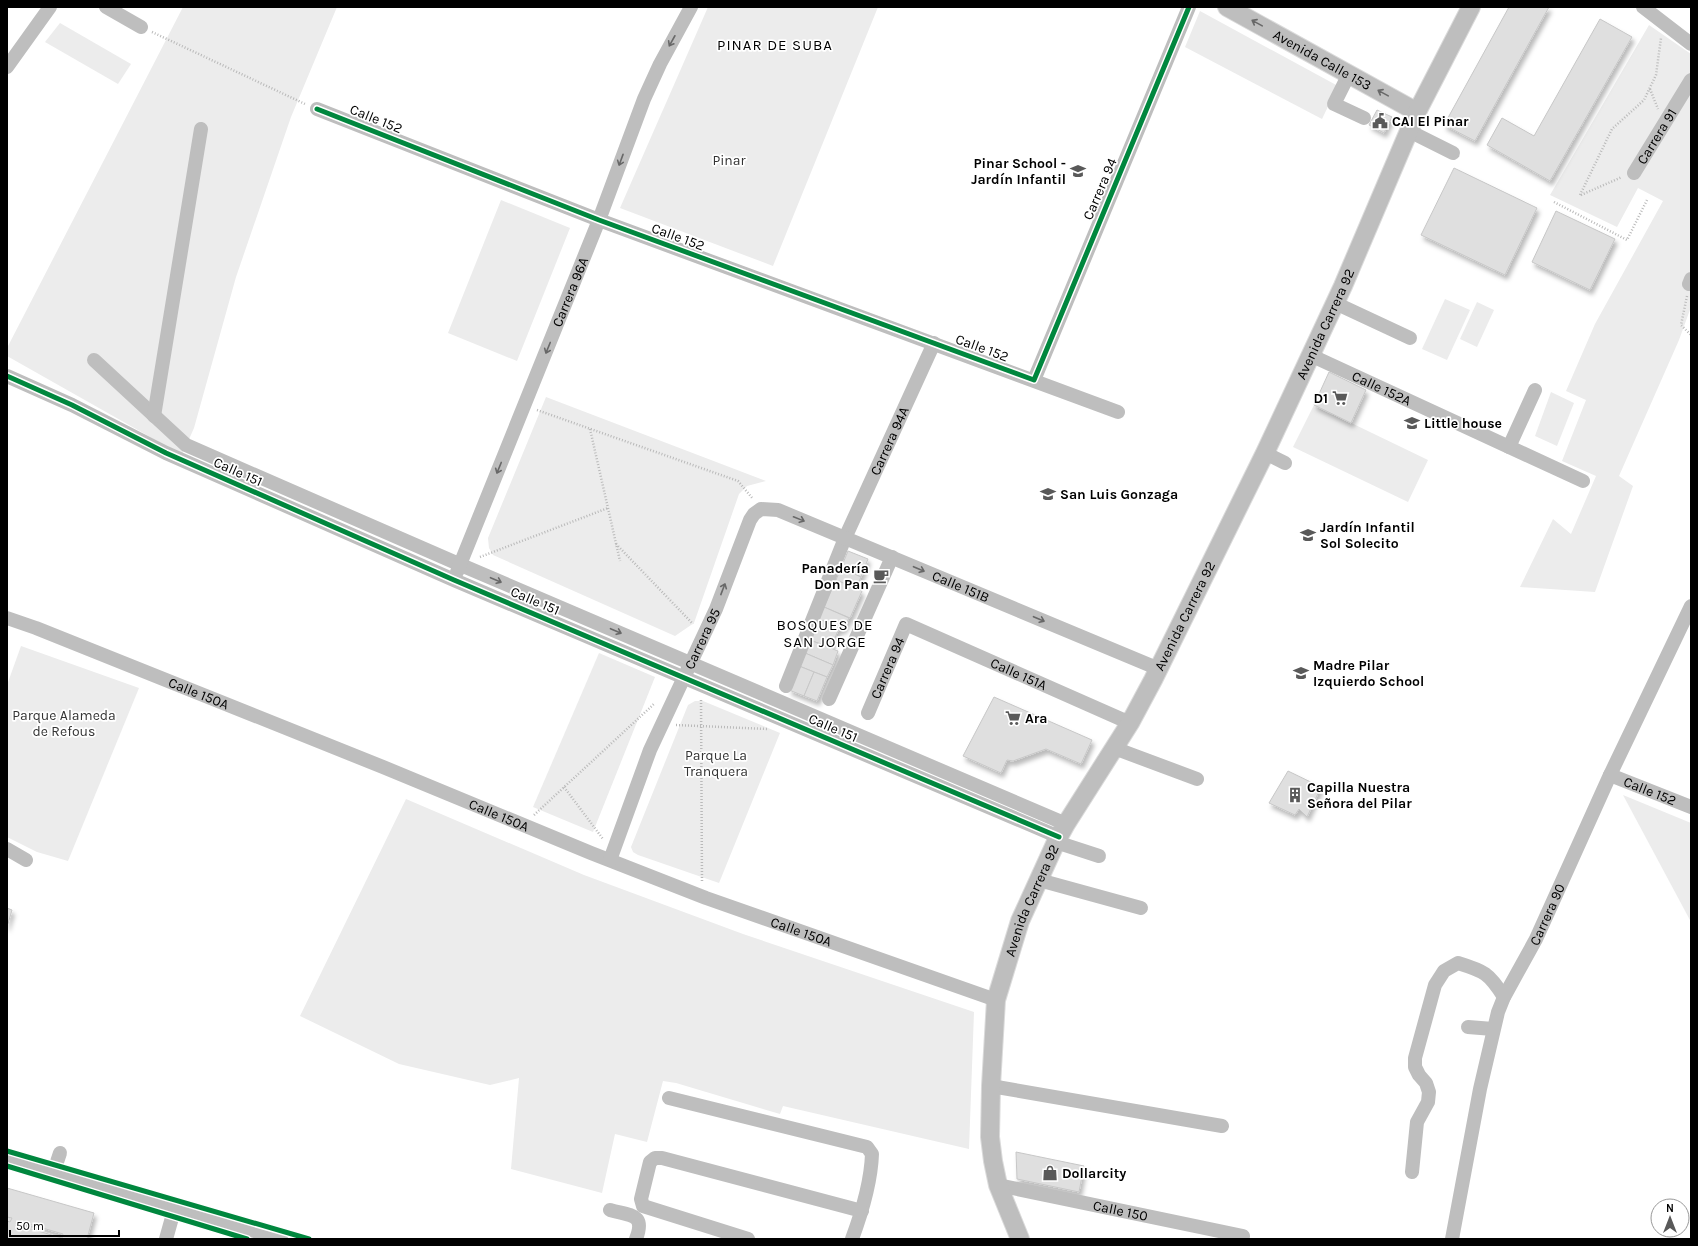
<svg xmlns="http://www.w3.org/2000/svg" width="1698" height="1246" font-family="Karla,sans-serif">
	<defs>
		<filter id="shadow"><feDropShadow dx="2.5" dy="4.5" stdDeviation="2" flood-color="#0004"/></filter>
	</defs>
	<rect width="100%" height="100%" fill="#fff"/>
	<g fill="#ececec">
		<polygon points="183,7 337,7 291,117 236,277 194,428 182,455 7,356 7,348"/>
		<polygon points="708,7 878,7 773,266 620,208"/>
		<polygon points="1200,11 1338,86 1322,119 1185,47"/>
		<polygon points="60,23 131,64 118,84 45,42"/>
		<polygon points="1649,25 1691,54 1691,307 1679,340 1619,476 1633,486 1595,592 1520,587 1553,519 1571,534 1596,476 1562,461 1586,400 1566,391 1595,324 1663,201 1638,188 1617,227 1550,195"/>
		<polygon points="501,200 570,228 517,361 448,333"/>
		<polygon points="1445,299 1470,310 1447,360 1422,349"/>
		<polygon points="1477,302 1494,310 1477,347 1460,339"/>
		<polygon points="1551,392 1574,403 1557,446 1535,436"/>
		<polygon points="546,397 766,481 747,486 739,494 694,623 675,636 493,555 489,548 488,538"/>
		<polygon points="1314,405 1428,460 1408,502 1293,447"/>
		<polygon points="21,646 139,688 68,861 37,852 7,837 7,685"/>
		<polygon points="599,653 655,677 593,832 533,807"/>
		<polygon points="695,701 703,701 780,733 719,883 638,855 633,852 631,847 688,705"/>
		<polygon points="1623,795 1691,823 1691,922"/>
		<polygon points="406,799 584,875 743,934 974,1012 969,1149 783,1106 780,1114 676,1083 663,1081 647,1142 615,1134 602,1193 511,1169 519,1078 490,1085 399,1064 300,1016"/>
	</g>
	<g fill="#dfdfdf" stroke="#c7c7c7" fill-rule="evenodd" filter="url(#shadow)">
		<polygon points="1509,7 1549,7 1475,141 1444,125"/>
		<polygon points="1600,19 1632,37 1550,181 1487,145 1502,118 1534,136"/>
		<polygon points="1377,110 1392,117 1384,133 1369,125"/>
		<polygon points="1454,168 1537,208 1505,275 1421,235"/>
		<polygon points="1556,211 1615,239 1590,290 1532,262"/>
		<polygon points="1329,372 1366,390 1351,423 1314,405"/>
		<polygon points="848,551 868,559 861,577 841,568"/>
		<polygon points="841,568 861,577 856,588 836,580"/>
		<polygon points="836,580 862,591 850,618 824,607"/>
		<polygon points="824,607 849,618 843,630 819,619"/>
		<polygon points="819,619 839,628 831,648 810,640"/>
		<polygon points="810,640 838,651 833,665 805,653"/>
		<polygon points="805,653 833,665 827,677 799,666"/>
		<polygon points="799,666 814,672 804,696 789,690"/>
		<polygon points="814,672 827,677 817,701 804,696"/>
		<polygon points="994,697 1092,740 1081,764 1046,749 1013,761 1007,760 1001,773 963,756"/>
		<polygon points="1288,771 1321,787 1307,817 1299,809 1295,815 1269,803"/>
		<polygon points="7,908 12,910 7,927"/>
		<polygon points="1016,1152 1084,1166 1079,1192 1017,1179"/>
		<path d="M7 1188 94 1213 87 1239H7V1221L10 1222 12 1218 7 1217ZM22 1222 63 1234 62 1238 21 1226Z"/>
	</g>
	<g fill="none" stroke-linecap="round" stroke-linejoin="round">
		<defs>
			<g id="major">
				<path id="s11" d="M1227 7 1417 112"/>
				<path id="s12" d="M1020 1239 998 1185 993 1161 990 1137 991 1086 996 1000 1020 921 1056 842 1066 824 1130 723 1153 680 1265 453 1343 286 1417 112 1471 7"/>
			</g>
		</defs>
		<use href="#major" stroke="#dbdbdb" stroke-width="20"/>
		<g stroke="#b9b9b9" stroke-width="2.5" stroke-dasharray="1 2" stroke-linecap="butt">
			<polyline points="152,32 305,104"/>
			<polyline points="1650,89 1658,109"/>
			<polyline points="1580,195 1612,129 1644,100 1656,75 1661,38"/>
			<polyline points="1581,195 1622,177"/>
			<polyline points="1554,202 1627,240 1647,200"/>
			<polyline points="1687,296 1681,325 1691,335"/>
			<polyline points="537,410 738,481 753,499"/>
			<polyline points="590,429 620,561"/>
			<polyline points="616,544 693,624"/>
			<polyline points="480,557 608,508"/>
			<polyline points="701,700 702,883"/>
			<polyline points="676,725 767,729"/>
			<polyline points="564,787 603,839"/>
			<polyline points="534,815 655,703"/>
		</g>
		<g stroke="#bebebe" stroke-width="14">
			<polyline points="106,7 141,27"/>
			<polyline points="1643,7 1691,44"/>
			<polyline points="7,67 50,7"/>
			<polyline points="1349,74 1334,104 1364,118"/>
			<polyline points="317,109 599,220 1118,412"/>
			<polyline points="1409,131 1453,153"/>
			<path id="s1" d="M1634 173 1691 80"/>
			<polyline points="1689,284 1691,279"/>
			<polyline points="1335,303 1410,338"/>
			<path id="s2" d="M1310 355 1583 481"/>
			<polyline points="94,360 186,445 461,565 1066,824"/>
			<polyline points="7,376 72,405 166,453 454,580 1059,837"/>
			<polyline points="1034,380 1189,7"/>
			<polyline points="154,416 201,129"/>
			<polyline points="1509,447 1535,390"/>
			<polyline points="1265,453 1285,463"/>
			<path id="s3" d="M457 572 599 220 644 99 660 64 691 7"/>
			<path id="s4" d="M7 618 36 628 383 767 591 853 706 898 996 1000"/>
			<path id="s5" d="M786 686 845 538 934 343"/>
			<polyline points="829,699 892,557"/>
			<path id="s6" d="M868 713 906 624 1130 723"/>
			<polyline points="1114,748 1197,779"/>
			<path id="s7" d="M1610 775 1691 807"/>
			<polyline points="1056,842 1099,856"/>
			<polyline points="7,849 26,860"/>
			<path id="s8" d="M610 860 650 750 716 609 750 520 754 514 761 509 778 510 1159 669"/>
			<polyline points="1039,880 1141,908"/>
			<polyline points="1468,1027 1493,1029"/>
			<polyline points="991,1086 1222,1126"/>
			<path d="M669 1098 867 1147 872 1154C871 1183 862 1212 852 1239"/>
			<polyline points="7,1157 281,1239"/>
			<polyline points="54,1171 60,1153"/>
			<path d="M1412 1172 1417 1122 1428 1102 1429 1092 1426 1083 1419 1075 1415 1067V1058L1435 985 1444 971 1458 963C1484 971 1489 973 1504 997"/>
			<path id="s9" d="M998 1185 1243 1236"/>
			<path d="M610 1210C630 1216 646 1213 636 1239"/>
			<polyline points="166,1239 175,1207"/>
			<polyline points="748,1239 643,1206 641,1199 650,1162 655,1158 662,1158 862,1211"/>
			<path id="s10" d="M1452 1239 1480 1089 1498 1012 1504 997 1536 939 1610 775 1691 606"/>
		</g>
		<use href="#major" stroke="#bebebe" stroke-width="18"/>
		<defs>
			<g id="cycleway">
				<polyline points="317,109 599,220 1034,380 1189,7"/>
				<polyline points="7,376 72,405 166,453 454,580 1059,837"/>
				<polyline points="7,1151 309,1239"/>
				<polyline points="7,1166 247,1239"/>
			</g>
		</defs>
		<use href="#cycleway" stroke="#fff" stroke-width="8"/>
		<use href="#cycleway" stroke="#00873e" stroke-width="5"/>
	</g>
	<defs><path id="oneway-shaft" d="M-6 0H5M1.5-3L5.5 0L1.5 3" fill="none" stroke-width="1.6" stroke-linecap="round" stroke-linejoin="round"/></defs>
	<g stroke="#686868">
		<use href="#oneway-shaft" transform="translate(1257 23) rotate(-151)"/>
		<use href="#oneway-shaft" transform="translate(672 41) rotate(119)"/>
		<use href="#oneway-shaft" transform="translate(1383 93) rotate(-151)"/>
		<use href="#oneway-shaft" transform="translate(621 160) rotate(110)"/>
		<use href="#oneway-shaft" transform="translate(548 348) rotate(112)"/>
		<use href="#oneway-shaft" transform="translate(499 468) rotate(112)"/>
		<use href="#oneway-shaft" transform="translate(799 519) rotate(22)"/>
		<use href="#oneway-shaft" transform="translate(919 569) rotate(23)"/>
		<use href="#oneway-shaft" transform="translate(496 580) rotate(23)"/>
		<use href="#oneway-shaft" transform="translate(723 589) rotate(-69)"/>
		<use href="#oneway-shaft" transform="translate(1039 619) rotate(23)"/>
		<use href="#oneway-shaft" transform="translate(616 631) rotate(23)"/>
	</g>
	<defs>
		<symbol id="civic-bare" viewBox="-9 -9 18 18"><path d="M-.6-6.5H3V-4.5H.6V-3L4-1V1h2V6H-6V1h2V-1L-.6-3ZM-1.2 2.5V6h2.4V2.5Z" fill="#595959" stroke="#fff" stroke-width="2.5" paint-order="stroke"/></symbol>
		<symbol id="school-bare" viewBox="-9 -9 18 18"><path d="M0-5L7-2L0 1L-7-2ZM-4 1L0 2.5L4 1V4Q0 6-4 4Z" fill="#595959" stroke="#fff" stroke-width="2.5" paint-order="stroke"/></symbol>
		<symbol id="supermarket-bare" viewBox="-9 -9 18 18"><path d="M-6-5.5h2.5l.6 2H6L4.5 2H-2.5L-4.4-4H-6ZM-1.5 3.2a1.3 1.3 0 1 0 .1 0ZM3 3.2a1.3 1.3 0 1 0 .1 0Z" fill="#595959" stroke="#fff" stroke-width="2.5" paint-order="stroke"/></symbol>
		<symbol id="cafe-bare" viewBox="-9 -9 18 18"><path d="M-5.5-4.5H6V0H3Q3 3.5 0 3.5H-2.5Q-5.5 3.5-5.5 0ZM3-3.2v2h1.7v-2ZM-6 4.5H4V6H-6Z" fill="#595959" stroke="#fff" stroke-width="2.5" paint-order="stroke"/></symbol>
		<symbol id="building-bare" viewBox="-9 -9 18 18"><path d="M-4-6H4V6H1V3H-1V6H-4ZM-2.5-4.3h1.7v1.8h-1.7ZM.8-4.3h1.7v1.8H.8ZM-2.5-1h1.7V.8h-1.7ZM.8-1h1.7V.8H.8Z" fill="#595959" stroke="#fff" stroke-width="2.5" paint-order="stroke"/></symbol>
		<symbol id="shop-bare" viewBox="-9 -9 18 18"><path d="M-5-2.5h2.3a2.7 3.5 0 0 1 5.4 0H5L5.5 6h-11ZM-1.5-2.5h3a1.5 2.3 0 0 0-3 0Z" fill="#595959" stroke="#fff" stroke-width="2.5" paint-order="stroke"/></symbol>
	</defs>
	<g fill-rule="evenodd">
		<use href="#civic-bare" x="1369" y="110" width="22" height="22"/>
		<use href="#school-bare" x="1067" y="160" width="22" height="22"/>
		<use href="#supermarket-bare" x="1329" y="387" width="22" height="22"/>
		<use href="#school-bare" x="1401" y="412" width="22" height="22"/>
		<use href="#school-bare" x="1037" y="483" width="22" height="22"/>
		<use href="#school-bare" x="1297" y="524" width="22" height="22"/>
		<use href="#cafe-bare" x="870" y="565" width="22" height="22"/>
		<use href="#school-bare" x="1290" y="662" width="22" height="22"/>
		<use href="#supermarket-bare" x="1002" y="707" width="22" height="22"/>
		<use href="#building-bare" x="1284" y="784" width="22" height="22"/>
		<use href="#shop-bare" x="1039" y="1162" width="22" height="22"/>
	</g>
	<g text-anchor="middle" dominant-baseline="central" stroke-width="3.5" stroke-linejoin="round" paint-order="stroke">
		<g font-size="14" fill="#000" stroke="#fff">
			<text stroke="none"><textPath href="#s11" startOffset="109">Avenida Calle 153</textPath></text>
			<text transform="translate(376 119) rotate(22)">Calle 152</text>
			<text stroke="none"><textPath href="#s1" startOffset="43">Carrera 91</textPath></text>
			<text transform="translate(1100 189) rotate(-67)">Carrera 94</text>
			<text transform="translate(678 237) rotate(20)">Calle 152</text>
			<text stroke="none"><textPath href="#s3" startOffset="302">Carrera 96A</textPath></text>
			<text stroke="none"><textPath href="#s12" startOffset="998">Avenida Carrera 92</textPath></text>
			<text transform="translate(982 348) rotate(20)">Calle 152</text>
			<text stroke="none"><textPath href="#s2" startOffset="79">Calle 152A</textPath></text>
			<text stroke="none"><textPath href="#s5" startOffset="266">Carrera 94A</textPath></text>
			<text transform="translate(238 472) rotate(24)">Calle 151</text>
			<text stroke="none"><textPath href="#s8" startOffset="599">Calle 151B</textPath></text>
			<text transform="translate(535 601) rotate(23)">Calle 151</text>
			<text stroke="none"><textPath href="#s12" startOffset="674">Avenida Carrera 92</textPath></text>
			<text stroke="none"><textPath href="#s8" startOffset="240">Carrera 95</textPath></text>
			<text stroke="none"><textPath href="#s6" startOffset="49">Carrera 94</textPath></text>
			<text stroke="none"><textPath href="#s6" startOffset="220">Calle 151A</textPath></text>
			<text stroke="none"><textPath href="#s4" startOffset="206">Calle 150A</textPath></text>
			<text transform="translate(833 728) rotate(23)">Calle 151</text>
			<text stroke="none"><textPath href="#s7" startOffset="43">Calle 152</textPath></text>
			<text stroke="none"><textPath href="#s4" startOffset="530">Calle 150A</textPath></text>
			<text stroke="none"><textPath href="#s12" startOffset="350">Avenida Carrera 92</textPath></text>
			<text stroke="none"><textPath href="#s10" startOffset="341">Carrera 90</textPath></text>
			<text stroke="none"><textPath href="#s4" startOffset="854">Calle 150A</textPath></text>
			<text stroke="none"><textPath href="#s9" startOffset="125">Calle 150</textPath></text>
		</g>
		<g font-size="14" font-weight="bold" fill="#000" stroke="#fff" text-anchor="start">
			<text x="1392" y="121">CAI El Pinar</text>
			<text x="1066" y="163" text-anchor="end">Pinar School -<tspan x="1066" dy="16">Jardín Infantil</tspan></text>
			<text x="1328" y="398" text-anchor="end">D1</text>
			<text x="1424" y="423">Little house</text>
			<text x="1060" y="494">San Luis Gonzaga</text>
			<text x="1320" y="527">Jardín Infantil<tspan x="1320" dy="16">Sol Solecito</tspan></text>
			<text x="869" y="568" text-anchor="end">Panadería<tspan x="869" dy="16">Don Pan</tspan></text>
			<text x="1313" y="665">Madre Pilar<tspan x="1313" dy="16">Izquierdo School</tspan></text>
			<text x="1025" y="718">Ara</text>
			<text x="1307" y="787">Capilla Nuestra<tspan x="1307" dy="16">Señora del Pilar</tspan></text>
			<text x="1062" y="1173">Dollarcity</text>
		</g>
		<g font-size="14" fill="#333" stroke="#fff">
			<text x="729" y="160">Pinar</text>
			<text x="64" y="715">Parque Alameda<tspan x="64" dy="16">de Refous</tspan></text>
			<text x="716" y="755">Parque La<tspan x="716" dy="16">Tranquera</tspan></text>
		</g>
		<g font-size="15" letter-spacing="1" fill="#000" stroke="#fff">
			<text x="775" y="45">PINAR DE SUBA</text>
			<text x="825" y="625">BOSQUES DE<tspan x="825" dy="17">SAN JORGE</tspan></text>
		</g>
	</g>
	<rect width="1698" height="1246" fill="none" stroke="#000000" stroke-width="16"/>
	<g transform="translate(1670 1218)"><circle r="19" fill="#ffffff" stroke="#999999"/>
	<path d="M0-3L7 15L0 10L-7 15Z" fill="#595959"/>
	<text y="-6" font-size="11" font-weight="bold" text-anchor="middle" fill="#000000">N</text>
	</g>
	<path d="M10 1230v6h109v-6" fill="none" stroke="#000000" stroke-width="2"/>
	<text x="16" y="1230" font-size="12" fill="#000000" stroke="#ffffff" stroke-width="3" paint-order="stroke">50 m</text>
</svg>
